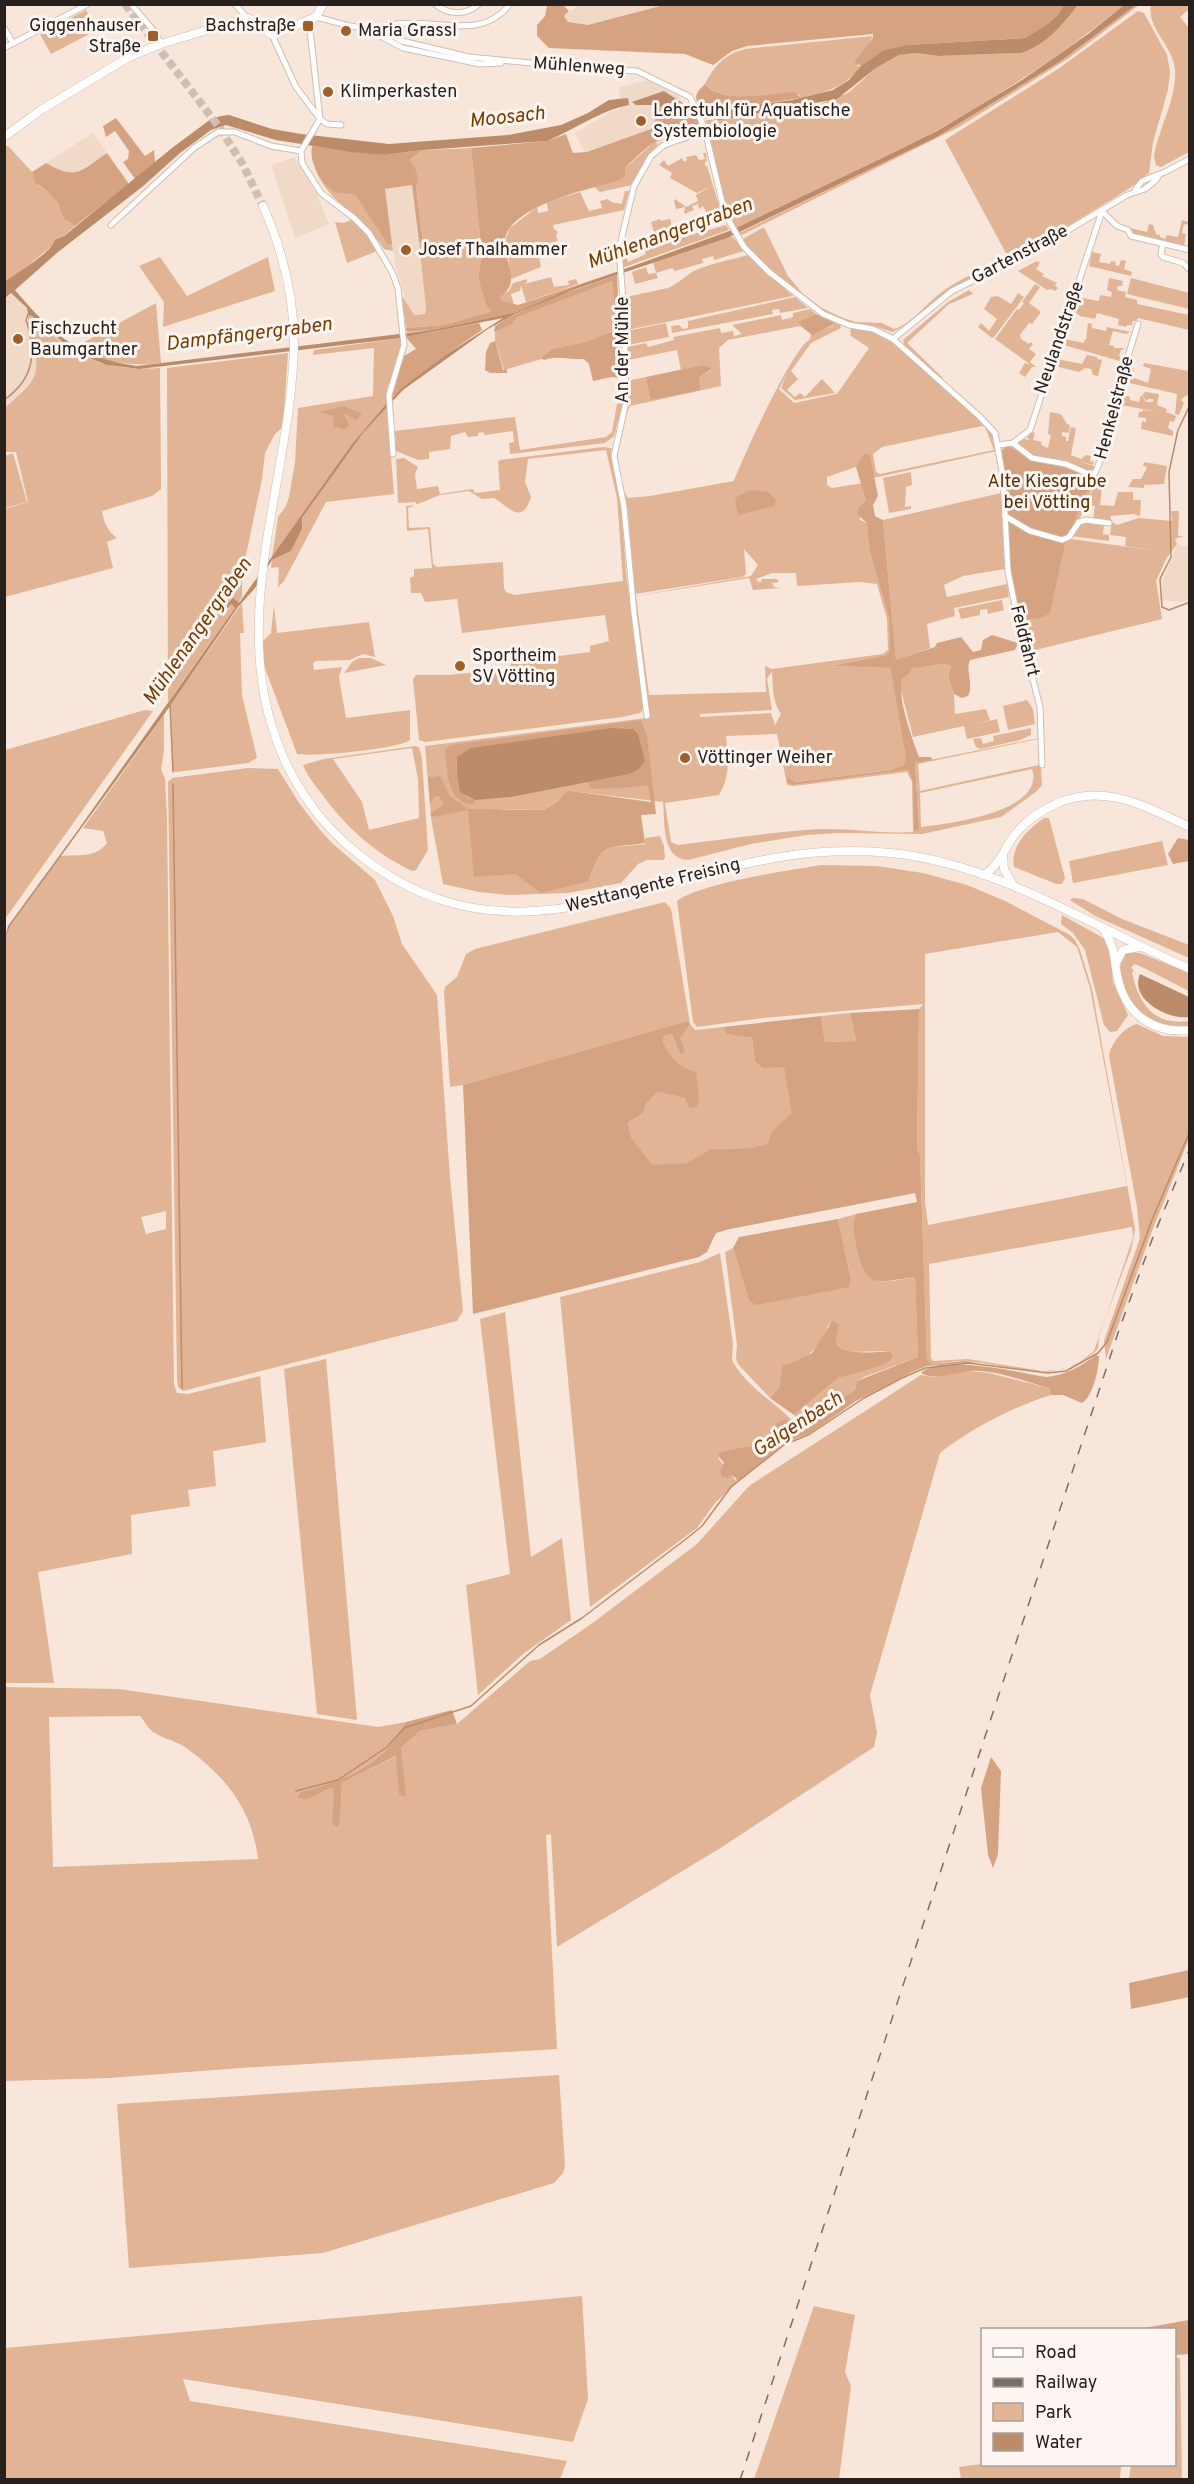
<svg xmlns="http://www.w3.org/2000/svg" width="1194" height="2484" font-family="Overpass,sans-serif">
	<rect width="100%" height="100%" fill="#f8e6da"/>
	<g fill="#f1d9c8">
		<polygon points="578,5 668,5 588,25 568,22 564,17"/>
		<polygon points="649,80 680,97 692,130 669,137 647,153 597,179 575,133 610,112 620,109 619,87"/>
		<polygon points="93,133 107,153 77,173 70,174 60,171 46,163"/>
		<polygon points="295,157 317,195 329,224 295,238 271,165"/>
		<polygon points="412,185 426,308 425,314 414,315 407,305 394,260 385,189"/>
		<polygon points="11,293 29,311 27,319 37,359 37,372 33,380 5,408 5,298"/>
		<polygon points="1177,544 1189,547 1189,600 1183,602 1160,600 1163,580"/>
	</g>
	<g fill="#e1b496" fill-rule="evenodd">
		<path d="M1078 5H1124C1066 52 1003 93 938 130 874 167 804 196 737 228L728 216 706 120H721L820 104 848 93 876 68 899 55 916 53 939 56 1021 53 1062 24Z"/>
		<polygon points="1136,5 1139,5 1069,58 959,127 742,235 739,233 935,138 1058,63"/>
		<path d="M1151 5H1186L1189 9 1180 17 1189 28V152L1161 167 1156 165 1154 157C1158 129 1177 99 1175 70 1174 47 1146 27 1151 5Z"/>
		<polygon points="86,10 97,30 51,54 40,34"/>
		<path d="M1138 11 1144 13 1167 55 1170 72 1168 90 1153 142 1149 173 1130 188 1039 244 950 289 913 321 893 332 873 326 848 323 825 312 769 269 744 243 743 239 764 227 788 276 803 294 822 308 843 318 856 322 882 323 894 329C911 324 924 306 938 295 959 278 984 269 1008 257L945 140 1058 69Z"/>
		<path d="M873 36 857 66H861C845 88 826 92 801 98L799 95C777 96 718 103 705 84 715 65 724 55 745 49Z"/>
		<polygon points="655,142 658,145 647,156 632,185 600,192 594,187 626,177 625,168"/>
		<polygon points="4,146 8,146 32,172 37,185 47,191 58,203 63,218 75,226 29,265 6,282"/>
		<polygon points="471,148 482,256 478,277 491,313 444,325 406,328 401,294 414,315 425,314 426,308 419,242 423,241 416,187 409,160 423,150"/>
		<path d="M311 153 315 165 341 194 356 195 388 243 392 244 393 251 384 249C360 211 319 201 311 153Z"/>
		<polygon points="703,153 706,153 707,161 705,162 705,166 707,166 722,215 711,220 703,206 699,209 698,204 692,206 694,210 684,214 685,207 676,209 674,201 675,199 686,207 698,201 696,195 711,186 697,193 670,178 672,173 659,165 664,160 668,166 682,158 684,162 687,160 686,157 696,155 699,160 705,159"/>
		<polygon points="625,191 629,191 624,210 553,225 554,229 558,232 556,235 558,241 537,246 541,267 511,279 506,238 510,228 537,207 538,213 548,211 547,202 580,192 589,211 602,208 600,201 608,199 611,202 622,204"/>
		<polygon points="353,219 369,237 377,251 347,263 335,222 344,223"/>
		<polygon points="660,219 661,221 670,219 673,230 685,226 687,234 675,238 673,233 667,235 668,240 644,247 642,240 655,236 651,222"/>
		<polygon points="1182,220 1189,222 1189,225 1184,224 1182,233 1186,234 1184,246 1134,234 1130,228 1147,232 1149,224 1153,225 1156,234 1160,235 1160,237 1165,239 1167,235 1178,237"/>
		<polygon points="726,225 729,230 622,268 621,257 626,255 628,262 646,254 644,248"/>
		<polygon points="732,236 744,251 714,260 713,256 702,259 703,263 675,271 672,268 656,273 658,278 635,284 632,272 646,267 648,274 656,273 653,262"/>
		<polygon points="1092,252 1101,254 1099,262 1110,264 1111,261 1116,262 1115,265 1119,266 1121,260 1126,261 1124,269 1132,272 1131,276 1089,266"/>
		<path d="M748 255 793 296 627 330 626 297 668 288C678 284 686 275 696 270 712 263 731 260 748 255Z"/>
		<polygon points="160,257 187,296 268,257 275,291 163,327 164,302 139,266"/>
		<polygon points="1037,261 1040,263 1036,269 1044,274 1042,276 1057,283 1055,285 1047,279 1058,288 1055,291 1051,289 1047,290 1018,271"/>
		<polygon points="551,277 554,287 569,285 568,281 576,279 578,284 526,302 521,285 520,291 511,294 514,305 501,301 500,296 509,291 513,283 527,279 527,282 524,284"/>
		<polygon points="1109,278 1123,281 1122,286 1118,286 1117,290 1126,292 1125,297 1137,300 1137,304 1189,315 1189,330 1138,318 1136,321 1133,321 1132,325 1127,325 1126,327 1118,325 1119,319 1097,313 1095,319 1080,316 1075,312 1077,297 1099,301 1100,295 1111,297 1112,292 1107,290"/>
		<polygon points="1131,278 1189,293 1189,309 1127,294"/>
		<polygon points="612,281 618,337 504,370 495,341 495,326 515,314"/>
		<polygon points="1035,284 1040,287 1029,303 1041,312 1032,324 1029,323 1020,335 1021,339 1029,344 1031,342 1033,344 1029,349 1036,354 1030,362 1036,367 1032,367 1025,377 1019,373 1025,363 1031,365 995,339 1017,309 1019,310 1024,303 1022,302"/>
		<path d="M969 290 973 294 949 304 907 343 944 379C931 370 905 357 903 340L948 302Z"/>
		<polygon points="1018,293 1024,297 994,337 992,338 978,327 981,323 989,331 997,319 984,309 991,297 998,296 1011,304"/>
		<polygon points="795,297 808,308 780,313 779,309 772,310 773,314 672,333 671,326 679,325 683,329 688,328 688,321"/>
		<path d="M156 303 161 363C129 367 103 362 75 347Z"/>
		<path d="M810 309 816 314 797 322 812 334 833 326V322L840 325 841 328 811 343 791 371 798 379 787 390 795 397 800 393 805 397 822 379 835 393 795 400 781 388 787 373 779 389 794 403 837 394 869 348 851 336 850 330 853 328 870 330 888 339 978 417 992 432 997 451 873 478 869 458 864 453 856 467 827 477V485L832 488 863 483 866 500 859 507 860 520 867 523 869 549 889 618 890 651 886 655 831 666 890 668 906 759 905 765 891 770 794 782V785L908 770 913 781 919 828 915 763 1039 738 1042 785 1037 791 1001 817 922 834 841 833 806 835 751 844 688 860C661 859 665 821 663 802L571 791 544 810 504 809 494 811 515 874 589 881C602 841 606 849 645 844V838L660 836 664 846 665 858 663 860H647L638 864 621 883 568 893 508 895 479 892 443 884 431 818 425 746 646 718 635 596 751 576 758 565 744 549 746 574 742 577 635 594 627 505 617 458V448L628 405 627 381 646 377 650 400 711 371V367L703 365 681 370 677 350 628 360 627 347 646 343 648 347 674 340 673 337 720 328 721 333 733 331 734 336 742 334 732 325 781 315 782 320 793 317V313ZM800 326 811 334 810 339C791 351 744 455 734 481L650 496 628 498C611 472 617 433 630 406L721 386 719 348 728 340ZM982 426 985 427 994 450 880 474 876 472 873 454 882 447ZM772 573H796L797 586 860 582 877 584 887 619 888 650 883 654 772 669 765 666 766 692 649 695 636 596 749 578 753 590 781 588 774 587 772 583 779 582 777 579H762L760 583 756 579ZM772 671C773 686 772 702 781 714L775 725 771 713 700 717V714L772 710 767 679ZM777 734 787 785 794 786 907 772 912 782 913 832C882 834 851 828 820 829 772 832 727 839 678 845L671 842 665 803 719 795C731 775 728 758 726 736ZM1038 739 1039 765 920 791 918 764ZM1032 769C1046 812 948 824 921 827L920 793Z"/>
		<path d="M28 315 32 316C72 356 102 372 160 368L161 489 152 496 102 511C104 522 107 531 117 538L107 542 113 568 5 597 4 509 28 502 16 452H4L5 408C33 381 43 380 32 339 30 331 27 323 28 315Z"/>
		<polygon points="666,323 669,337 628,345 627,331"/>
		<polygon points="1088,323 1092,324 1092,328 1106,331 1107,327 1131,332 1126,334 1113,331 1109,345 1114,346 1114,348 1125,348 1121,350 1119,356 1123,359 1123,362 1064,345 1065,339 1083,343 1086,339"/>
		<polygon points="401,338 401,352 387,388 386,404 352,444 272,558 278,517 286,506 289,497 295,462 298,408 373,396 374,348 313,355 314,350"/>
		<polygon points="288,353 283,427 275,434 265,453 262,479 242,574 242,596 239,603 231,599 225,609 228,610 231,604 235,608 168,702 167,368"/>
		<polygon points="1087,355 1097,357 1097,359 1102,360 1098,376 1093,375 1091,369 1085,368 1079,372 1055,366 1057,359 1082,364"/>
		<polygon points="1144,363 1189,371 1189,395 1185,396 1181,400 1184,403 1179,415 1175,414 1177,394 1125,382 1128,367 1134,368 1132,377 1148,383 1151,369 1143,366"/>
		<polygon points="1145,392 1159,394 1157,405 1167,409 1166,412 1176,416 1174,422 1170,421 1168,428 1173,431 1173,436 1141,429 1142,421 1146,422 1146,418 1138,417 1139,412 1142,412 1143,410 1158,412 1121,405 1123,395 1130,397 1130,400 1139,402 1141,395 1146,402 1153,402 1153,399 1148,399 1147,401 1142,396"/>
		<polygon points="623,403 614,436 605,443 510,454 509,443 514,442 513,431 484,435 484,432 478,433 478,436 468,437 465,432 451,436 450,449 429,452 429,459 418,460 396,451 395,431 515,417 520,450 606,437 612,432 617,404"/>
		<polygon points="387,407 394,494 326,502 284,581 278,587 279,567 271,568 272,560 291,551 302,529 302,518 363,433"/>
		<path d="M1050 412 1061 414 1067 424 1070 425 1069 433 1062 432V436L1066 437V441H1068L1071 427 1076 428 1071 455 1081 459 1086 455 1091 456 1090 461 1094 462 1093 465 1077 461 1094 466 1093 470 1088 471 1095 479 1089 498 1096 483 1102 487 1100 505 1114 506 1118 492H1133V500H1141L1140 516 1134 514 1110 516 1112 522 1117 525 1139 518 1172 521 1171 511H1179L1178 536H1184L1175 539 1177 544 1166 559 1156 581 1162 619 1027 652 1019 620 1000 450 1025 439 1029 440 1027 437 1032 432 1035 433 1033 440 1042 442 1041 445 1048 448 1051 435 1048 434ZM1086 505 1095 506 1093 520 1112 521 1110 535 1126 537 1125 546 1157 551 1071 539V536L1109 541V535L1103 534 1104 524 1085 521 1077 524Z"/>
		<path d="M603 447 611 448 621 505 626 573 644 709 640 713 622 717 425 742 419 740 413 679 416 675H448L507 669 513 662 590 652V646L609 641 605 615 462 633 457 599 425 602 421 593H411L410 578 414 576V569L432 568 428 529 407 531 406 506 416 505V502L398 503 396 459 404 458 418 467 415 474 417 489 438 486 440 494 473 489 475 493 500 490 498 462 500 460ZM606 450 617 498 623 581 514 595 506 592 504 588 503 562 437 567 433 564 430 527 409 528 408 508 440 495 469 491 482 499 494 498C509 507 522 526 531 497L525 482 528 459Z"/>
		<polygon points="13,453 27,502 5,508 5,456"/>
		<polygon points="1144,462 1167,466 1164,484 1144,485 1144,488 1128,487 1133,479 1141,479 1147,468 1143,465"/>
		<polygon points="911,472 912,485 906,487 905,507 911,506 911,509 889,513 883,478"/>
		<polygon points="1001,493 1005,569 963,576 944,585 947,597 1007,584 1009,597 954,608 955,616 927,624 930,648 896,661 883,520"/>
		<polygon points="1002,600 1004,610 988,614 987,609 980,610 980,615 961,619 958,609"/>
		<polygon points="242,603 244,633 240,633 242,695 257,758 248,763 176,772 172,771 171,704"/>
		<path d="M274 605 277 633 369 622 375 657 363 654 350 660 316 661 313 663 314 670 342 667 339 677 346 718 410 710V740C399 749 313 757 297 754L266 671 263 658V641L271 633Z"/>
		<polygon points="359,658 371,658 386,665 344,673 352,662"/>
		<polygon points="943,664 951,666 948,676 954,694 955,714 986,709 990,720 976,724 997,719 1000,732 967,739 964,726 913,737 900,686 902,679 910,669"/>
		<polygon points="1027,700 1033,709 1035,724 1008,730 1003,706"/>
		<polygon points="145,710 153,711 5,919 5,750"/>
		<path d="M164 715V751L161 769 165 779 167 818 174 1384 177 1393 188 1394 260 1376 266 1442 213 1451 216 1486 188 1490 190 1506 131 1515 132 1554 38 1572 54 1683H5L4 938 10 926 60 856C77 854 95 859 107 843L103 831 83 828ZM166 1211V1229L146 1234 141 1217Z"/>
		<polygon points="1031,728 1031,735 1020,740 980,749 976,747 973,739 981,738 983,744 994,741 993,736"/>
		<path d="M415 746 419 747 422 759 428 850 416 870 412 871C374 853 345 826 321 793 314 784 307 775 303 765L324 759ZM412 748 418 779 419 818 369 830 362 802 333 759Z"/>
		<polygon points="248,768 278,769 299,803 320,830 333,844 375,880 393,916 402,944 437,995 450,1177 463,1311 457,1321 183,1391 178,1387 177,1378 168,782 172,778"/>
		<path d="M1044 818H1049L1065 878 1062 884H1056L1014 867C1010 846 1028 829 1044 818Z"/>
		<polygon points="1162,841 1168,865 1073,883 1069,861"/>
		<path d="M822 865 877 866 923 873 967 885 1005 901 1070 935 1075 940 1080 950 1092 989 1135 1229 1131 1250 1099 1335 1098 1349C1059 1386 1016 1366 969 1361 957 1360 944 1363 932 1364L927 1360 920 1154 917 1150 919 1009 923 1004 763 1018 697 1027 693 1022 677 901C700 883 791 870 822 865ZM1058 932 1077 947 1090 988 1127 1186 928 1225 925 1201V954ZM1132 1227 1133 1237 1124 1264 1094 1351 1076 1365 1048 1372 968 1359 933 1361 931 1358 929 1264Z"/>
		<polygon points="1072,898 1083,899 1122,919 1189,945 1189,958 1095,916 1070,900"/>
		<polygon points="665,902 671,909 690,1024 695,1030 723,1027 726,1034 752,1038 755,1061 784,1066 793,1113 772,1131 767,1144 750,1148 711,1149 686,1163 652,1166 631,1137 628,1123 644,1112 646,1104 658,1092 686,1098 683,1069 670,1055 663,1042 664,1036 672,1034 680,1054 682,1048 680,1038 687,1021 463,1085 450,1087 444,992 445,987 457,977 466,954 475,949"/>
		<polygon points="1062,915 1107,940 1110,946 1113,982 1128,1015 1117,1031 1110,1032 1104,1025 1085,950 1073,933 1061,924"/>
		<path d="M1127 952 1140 953 1189 973V991L1142 967 1134 964 1131 968 1134 970 1132 973C1139 1004 1154 1026 1189 1021V1027C1175 1028 1165 1027 1152 1021 1131 1011 1108 973 1127 952Z"/>
		<polygon points="850,1013 856,1041 825,1042 821,1016"/>
		<path d="M1137 1024 1163 1036 1189 1037V1139L1152 1231 1106 1359 1104 1341 1140 1238 1137 1207 1109 1056C1111 1043 1124 1027 1137 1024Z"/>
		<path d="M856 1214C851 1226 854 1233 856 1246 866 1288 876 1284 915 1277L918 1357 864 1377 857 1381 855 1390 801 1425 794 1415 838 1378 893 1358 891 1351 848 1352 839 1348 829 1324C820 1346 807 1363 782 1365L779 1388 770 1398 738 1364 736 1359 737 1345 725 1252 733 1248 749 1301 851 1279 838 1219Z"/>
		<path d="M720 1253 733 1344 732 1360C747 1389 780 1404 800 1429L792 1423 773 1426 771 1435 765 1441 718 1458 737 1482 715 1503 697 1528 590 1607 560 1297 700 1262Z"/>
		<polygon points="505,1312 531,1557 562,1538 571,1620 523,1654 478,1695 466,1585 510,1574 480,1319"/>
		<polygon points="326,1359 357,1720 317,1714 284,1369"/>
		<path d="M970 1371 989 1373 1049 1388 1051 1395C1013 1407 972 1428 940 1453L870 1695 877 1733 874 1747 722 1847 557 1947 551 1834 546 1835 557 2049 241 2068 109 2078 5 2081 4 1687 119 1689 378 1727 406 1722C400 1730 395 1741 387 1749 365 1772 331 1785 300 1792L297 1796 307 1800 330 1788 335 1790 332 1824 338 1828 340 1822 342 1783 397 1756 399 1794 401 1748 420 1731 457 1724 530 1661 540 1659 594 1622 697 1544 749 1486 921 1375 934 1377ZM140 1716C145 1722 149 1730 155 1733 164 1739 176 1741 185 1747 225 1776 252 1808 258 1859L53 1867 49 1717Z"/>
		<polygon points="559,2075 565,2166 563,2173 554,2183 323,2253 129,2268 117,2104"/>
		<polygon points="582,2296 588,2399 573,2442 183,2379 190,2401 567,2461 560,2479 5,2479 5,2348"/>
		<polygon points="814,2306 855,2315 845,2372 851,2386 839,2479 754,2479"/>
		<polygon points="1175,2358 1180,2358 1182,2479 1129,2479 1131,2465 1174,2464"/>
		<polygon points="982,2464 1121,2465 1120,2479 961,2479 959,2467"/>
	</g>
	<g fill="#d5a381">
		<polygon points="551,4 563,5 569,11 564,16 568,22 588,25 668,4 1064,5 1058,14 1049,23 1025,38 907,45 861,66 854,62 873,38 873,34 747,46 732,51 713,65 685,54 549,48 537,36 537,25 545,16 547,6"/>
		<path d="M705 84C719 104 772 94 794 92L801 98 733 108 698 105C694 95 697 92 705 84Z"/>
		<path d="M657 105 678 116 697 119 699 124 696 127C660 136 651 142 625 168L626 176 620 180C589 189 528 202 509 229 494 251 527 280 500 297L502 301 518 305 616 272 517 312 432 330 407 332 406 328 444 325 491 312 486 304 478 277 482 256 471 148 547 141 566 134 573 153 587 152 651 129 655 120Z"/>
		<polygon points="116,118 145,156 154,150 155,162 135,179 123,162 128,159 129,151 115,131 106,137 103,126"/>
		<path d="M312 146 385 155 423 150 409 160C416 168 420 177 416 187L423 241 419 242 412 185 385 189 392 244H388L356 196C349 193 342 195 336 192 321 186 309 161 312 146Z"/>
		<path d="M107 153 129 184 75 226 63 218 58 203 47 191 35 183 32 172 46 163C77 181 80 171 107 153Z"/>
		<path d="M617 275 622 378 612 377 593 381 589 364 584 359C570 360 557 355 544 360L541 358 551 350 586 342 617 330 612 281 517 317 512 324 494 332 495 326C532 303 576 289 617 275Z"/>
		<polygon points="816,314 833,322 833,325 812,335 797,322"/>
		<polygon points="479,323 482,330 447,354 392,397 392,387 404,356 416,349 406,337"/>
		<polygon points="495,341 503,370 507,369 507,373 490,373 485,370 486,352 490,343"/>
		<polygon points="703,365 711,367 711,370 699,377 700,390 650,400 646,377"/>
		<polygon points="344,406 362,414 356,420 346,414 344,415 349,425 344,430 338,427 334,428 333,416 319,412"/>
		<path d="M1005 447C1014 446 1018 454 1026 457 1049 467 1070 465 1093 480L1079 507 1069 539 1065 543 1050 613 1041 618 1019 620 1007 547 1002 452Z"/>
		<path d="M864 453 870 455 878 496 873 505 875 516 883 520 896 660 935 647 937 643 961 637 973 652 981 650 983 640 992 635 1018 643 1015 650 970 660C965 671 974 684 968 696L962 698 954 694 948 676 951 666 943 664 910 669 911 672 902 679C897 698 912 738 919 757H931L932 760 915 763 919 828 916 831 914 830 913 782 908 770 794 785 787 782V777L795 782 891 770 904 765 906 759 890 668 831 666 886 655 890 651 889 618 869 549 867 523 857 514 859 507 866 500 856 467Z"/>
		<polygon points="751,490 768,492 776,500 774,506 738,515 735,500 738,496"/>
		<path d="M641 720 647 736 656 814 641 815 645 843C606 849 602 841 589 881L541 893 515 874 474 877 468 810 433 817 430 814 444 804 439 796H435L430 803 428 778 440 776 450 796 468 809 544 810 559 800 566 792 571 791 651 802 648 785 621 788 592 789 589 785 588 782C608 777 631 778 644 761L641 744 633 729 610 728 471 748 456 763C457 777 459 785 467 798L475 800 474 804C447 806 447 769 445 751L450 745Z"/>
		<polygon points="1178,838 1189,840 1189,861 1173,864 1168,854"/>
		<path d="M919 1009 917 1150 920 1154 927 1360 932 1364 965 1361 978 1362 926 1366 912 1372 856 1401 812 1432 785 1443 737 1482 736 1478 731 1475 728 1478 722 1477 720 1470 724 1463 717 1454C731 1447 749 1450 763 1441 774 1435 771 1422 786 1419L803 1430 801 1425 855 1390 857 1381 918 1357 915 1277C876 1282 866 1291 856 1246 854 1233 851 1226 856 1214L917 1202 915 1193 730 1229 716 1233 707 1252 699 1257 473 1314 463 1085 687 1021 690 1024 680 1038 685 1052 680 1054 672 1034 664 1036 663 1042C671 1058 679 1068 696 1072L699 1097 697 1107 690 1108 685 1098 658 1092 646 1104 644 1112 628 1123 631 1137 652 1165 686 1163 711 1149 750 1148 767 1144 772 1131 792 1113 784 1067 763 1068 755 1061 752 1038 726 1034 723 1027 821 1016 825 1042 856 1041 850 1013Z"/>
		<polygon points="838,1219 851,1279 849,1287 757,1305 749,1301 733,1248 739,1237"/>
		<path d="M833 1320 839 1325C838 1331 835 1339 837 1344 840 1356 881 1352 891 1351L893 1358 880 1366 838 1378 794 1415 770 1398 779 1388 782 1365 789 1364 812 1353Z"/>
		<path d="M1096 1355 1099 1356C1099 1368 1093 1397 1082 1403L1063 1395H1051L1049 1388C1027 1382 993 1369 971 1371 955 1373 935 1381 921 1373 938 1353 1021 1373 1046 1377 1066 1375 1080 1367 1096 1355Z"/>
		<path d="M452 1710 457 1724 420 1731 401 1748 406 1796 399 1795 396 1756 342 1783 340 1822 338 1828 332 1824 334 1790 330 1788 307 1800 297 1797 300 1792C331 1785 365 1772 387 1749 395 1741 400 1730 406 1722Z"/>
		<polygon points="991,1757 1001,1771 998,1854 993,1868 988,1855 981,1788"/>
		<polygon points="1189,1970 1189,1997 1131,2009 1129,1983"/>
		<polygon points="1189,2320 1189,2354 1175,2355 1174,2330 1139,2329"/>
	</g>
	<g fill="#bc8c6a">
		<path d="M1064 5H1078C1062 25 1046 45 1021 53L939 56 916 53 899 55 876 68 837 99 721 120 678 116 657 105H636L632 102 664 91 684 104 720 108H733L792 100 833 90 849 80 861 66 883 51 907 45 1025 38 1049 23 1058 14Z"/>
		<path d="M1124 5H1136L1058 63 935 138 727 238 575 289 515 314 488 329 403 390 363 433 338 468 302 518V529L291 551 272 560 255 588 238 607 163 716 10 926 5 938 8 926 78 830 235 608 231 604 225 612 228 603 233 598 239 603 352 444 386 404 402 388 447 354 503 318 401 338 139 369 107 365 74 352 32 316 28 315 27 308 11 293 5 298 4 280 6 281C18 272 51 253 55 240L64 236 172 148 211 119 221 116 229 115 272 129 301 134 389 144 508 135 561 125 588 113 609 100 628 98 629 105C599 111 574 130 547 141L423 150 385 155 351 152 276 140 226 125 211 130 180 153 142 187 58 252 15 290C52 334 79 358 137 366L432 330 517 312 575 287 732 230 895 152 937 131 1022 80 1088 34Z"/>
		<polygon points="610,728 633,729 638,734 645,761 639,769 629,774 511,797 475,800 460,792 457,773 457,757 471,748"/>
		<path d="M1140 974 1189 997V1017C1169 1020 1129 1000 1140 974Z"/>
	</g>
	<g fill="none" stroke-linecap="round" stroke-linejoin="round">
		<g stroke="#bc8c6a" stroke-width="1.5">
			<path d="M4 400C34 379 37 353 26 320L28 314"/>
			<polyline points="1190,405 1178,430 1169,472 1171,557 1160,579 1162,607 1169,610 1190,602"/>
			<polyline points="170,704 173,772"/>
			<polyline points="173,784 182,1388"/>
			<polyline points="296,1791 338,1780 387,1747 404,1728 471,1706 539,1645 582,1618 686,1539 702,1526 731,1487 784,1445 810,1434 864,1398 902,1378 925,1368 969,1363 1048,1373 1066,1371 1098,1353 1107,1342 1152,1220 1190,1131"/>
		</g>
		<polyline stroke="#cebeb4" stroke-width="8" stroke-dasharray="8 4" stroke-linecap="butt" points="125,4 219,127 242,163 263,206"/>
		<defs>
			<g id="street">
				<polyline points="131,4 154,31 161,44"/>
				<polyline points="235,4 247,18"/>
				<path d="M435 4C448 15 466 16 479 4"/>
				<path d="M316 17C333 21 352 28 370 29 380 30 387 25 397 24 436 18 481 42 510 4"/>
				<polyline points="309,21 320,119 327,124 341,125"/>
				<polyline points="4,28 13,43"/>
				<polyline points="380,29 402,41 469,57 593,69 637,71 690,97 704,127 725,214 744,247 769,272 823,314 849,325 873,329 893,339 952,291 1033,251 1127,195 1145,189 1156,180 1159,175"/>
				<polyline points="369,30 403,48 480,64 501,63"/>
				<polyline points="272,35 296,87 320,119 301,151 302,163 321,193 354,218 369,233 392,272 398,288 404,345 389,395 393,454"/>
				<polyline points="4,48 88,4"/>
				<polyline points="1135,190 1142,181 1165,172 1190,159"/>
				<polyline points="1102,211 1117,226 1128,230 1131,236 1190,250"/>
				<polyline points="111,225 194,148 218,132 235,132 271,146 301,151"/>
				<polyline points="1163,244 1161,254 1163,257 1183,263 1190,270"/>
				<polyline points="893,339 979,416 995,433 1003,477 1008,571 1018,621 1040,707 1042,765"/>
				<polyline points="1013,443 1032,458 1066,464 1091,475 1095,473 1105,449 1123,372 1138,324"/>
				<polyline points="998,445 1013,443 1030,430 1102,211"/>
				<polyline points="1005,516 1030,531 1062,540 1069,537 1079,522 1086,520 1109,523"/>
				<polyline points="647,716 634,613 624,507 614,456 626,402 624,314 619,249 634,186 651,156 664,145 705,131"/>
			</g>
			<g id="secondary">
				<polyline points="4,137 41,110 129,57 161,44 247,18 255,21 270,34 276,34 316,17 323,4"/>
				<path d="M263 206C282 249 294 296 294 343 292 469 234 599 271 723 286 776 318 824 362 857 502 965 628 884 774 858 813 851 853 849 891 853 999 864 1092 927 1190 969"/>
				<polyline points="1003,855 1004,869 1013,885"/>
				<path d="M983 875C1001 866 1004 846 1017 832 1028 819 1042 810 1058 803 1106 783 1146 807 1190 827"/>
				<path d="M1104 930C1117 950 1113 962 1119 983 1128 1016 1156 1034 1190 1030"/>
				<polyline points="1117,961 1123,950 1139,947"/>
			</g>
		</defs>
		<use href="#street" stroke="#cfbeb3" stroke-width="7"/>
		<use href="#secondary" stroke="#cfbeb3" stroke-width="9"/>
		<use href="#street" stroke="#fff" stroke-width="5"/>
		<use href="#secondary" stroke="#fff" stroke-width="8"/>
		<polyline stroke="#7a6f67" stroke-width="1.5" stroke-dasharray="10 10" stroke-linecap="butt" points="740,2480 1120,1327 1153,1237 1190,1148"/>
	</g>
	<g fill="#a05e2b" stroke="#fdf5f1" stroke-width="2">
		<rect x="302" y="20" width="12" height="12" rx="3"/>
		<circle cx="346" cy="31" r="6"/>
		<rect x="147" y="30" width="12" height="12" rx="3"/>
		<circle cx="328" cy="92" r="6"/>
		<circle cx="641" cy="121" r="6"/>
		<circle cx="406" cy="250" r="6"/>
		<circle cx="18" cy="339" r="6"/>
		<circle cx="460" cy="666" r="6"/>
		<circle cx="685" cy="758" r="6"/>
	</g>
	<g text-anchor="middle" dominant-baseline="central" stroke-width="6" stroke-linejoin="round" paint-order="stroke">
		<g font-size="18" fill="#27201c" stroke="#fdf5f1" text-anchor="start">
			<text x="141" y="26" text-anchor="end">Giggenhauser<tspan x="141" dy="21">Straße</tspan></text>
			<text x="296" y="26" text-anchor="end">Bachstraße</text>
			<text x="358" y="31">Maria Grassl</text>
			<text x="340" y="92">Klimperkasten</text>
			<text x="653" y="111">Lehrstuhl für Aquatische<tspan x="653" dy="21">Systembiologie</tspan></text>
			<text x="418" y="250">Josef Thalhammer</text>
			<text x="30" y="329">Fischzucht<tspan x="30" dy="21">Baumgartner</tspan></text>
			<text x="472" y="656">Sportheim<tspan x="472" dy="21">SV Vötting</tspan></text>
			<text x="697" y="758">Vöttinger Weiher</text>
		</g>
		<g font-size="18" fill="#27201c" stroke="#fdf5f1">
			<text transform="translate(579 67) rotate(4)">Mühlenweg</text>
			<text transform="translate(1020 255) rotate(-28)">Gartenstraße</text>
			<text transform="translate(1060 338) rotate(-71)">Neulandstraße</text>
			<text transform="translate(623 350) rotate(-90)">An der Mühle</text>
			<text transform="translate(1115 408) rotate(-75)">Henkelstraße</text>
			<text transform="translate(1024 641) rotate(76)">Feldfahrt</text>
			<text transform="translate(653 886) rotate(-14)">Westtangente Freising</text>
		</g>
		<g font-size="18" fill="#592b00" stroke="#fdf5f1">
			<text x="1047" y="482">Alte Kiesgrube<tspan x="1047" dy="21">bei Vötting</tspan></text>
		</g>
		<g font-size="20" font-style="italic" fill="#793c00" stroke="#fdf5f1">
			<text transform="translate(507 118) rotate(-6)">Moosach</text>
			<text transform="translate(670 234) rotate(-20)">Mühlenangergraben</text>
			<text transform="translate(249 335) rotate(-7)">Dampfängergraben</text>
			<text transform="translate(198 632) rotate(-55)">Mühlenangergraben</text>
			<text transform="translate(798 1425) rotate(-33)">Galgenbach</text>
		</g>
	</g>
	<rect width="1194" height="2484" fill="none" stroke="#27201c" stroke-width="12"/>
	<rect x="981" y="2328" width="195" height="138" fill="#fdf5f1" stroke="#a7a09c" stroke-width="1.5"/>
	<rect x="993" y="2348" width="30" height="9" fill="#ffffff" stroke="#a7a09c" stroke-width="1.5"/>
	<text x="1035" y="2358" font-size="18" fill="#27201c">Road</text>
	<rect x="993" y="2378" width="30" height="9" fill="#7a6f67" stroke="#a7a09c" stroke-width="1.5"/>
	<text x="1035" y="2388" font-size="18" fill="#27201c">Railway</text>
	<rect x="993" y="2403" width="30" height="18" fill="#e1b496" stroke="#a7a09c" stroke-width="1.5"/>
	<text x="1035" y="2418" font-size="18" fill="#27201c">Park</text>
	<rect x="993" y="2433" width="30" height="18" fill="#bc8c6a" stroke="#a7a09c" stroke-width="1.5"/>
	<text x="1035" y="2448" font-size="18" fill="#27201c">Water</text>
</svg>
